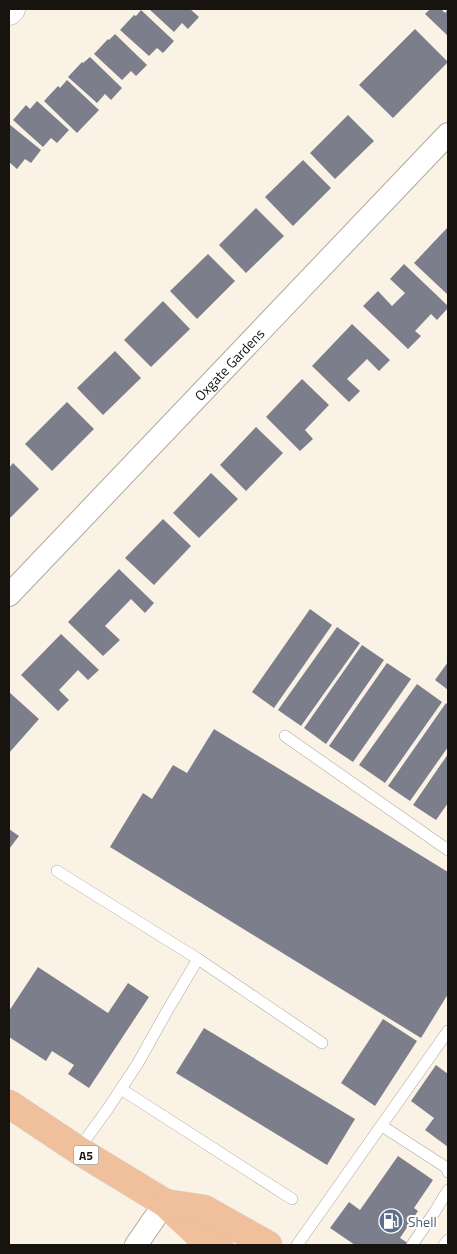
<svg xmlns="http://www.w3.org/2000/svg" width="457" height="1254" font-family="'Titillium Web',sans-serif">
	<rect width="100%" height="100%" fill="#faf3e5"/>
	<g fill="#7d7e8b">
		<polygon points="149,9 190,9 199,17 188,29 182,23 174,32"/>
		<polygon points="430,9 441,9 445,13 448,9 448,36 425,14"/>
		<polygon points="141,10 174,41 163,53 157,48 149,56 120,30 134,15 136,16"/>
		<polygon points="415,29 448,62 393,118 359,85"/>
		<polygon points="115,34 147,65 136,76 131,71 122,80 94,54 108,39 109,40"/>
		<polygon points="90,57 122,88 111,100 105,94 97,103 68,77 82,62 83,63"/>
		<polygon points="67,80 99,110 77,133 44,101 58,86 60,88"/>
		<polygon points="37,101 69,130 57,143 51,138 43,147 13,120 26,105 30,109"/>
		<polygon points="348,115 374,141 335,179 310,153"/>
		<polygon points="9,124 41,150 31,163 25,159 17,169 9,162"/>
		<polygon points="303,160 331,188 293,226 265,197"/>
		<polygon points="256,208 284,236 246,273 219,245"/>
		<polygon points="448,227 448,295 414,263"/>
		<polygon points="208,254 235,281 197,319 170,291"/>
		<polygon points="404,264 448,306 448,308 437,320 431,314 415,331 421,336 408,349 363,306 378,291 392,306 405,293 390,279"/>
		<polygon points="163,301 190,329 151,367 124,340"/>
		<polygon points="352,324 390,360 379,371 367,359 347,379 360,391 349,402 312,366"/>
		<polygon points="115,351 141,378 103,415 77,388"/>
		<polygon points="302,379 329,405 305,430 313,439 300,451 266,417"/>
		<polygon points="67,402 94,429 52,471 25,444"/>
		<polygon points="256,427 283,453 246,491 220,465"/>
		<polygon points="13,463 39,489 9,519 9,468"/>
		<polygon points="211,473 238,499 199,538 173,513"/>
		<polygon points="163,519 191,546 154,585 125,558"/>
		<polygon points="119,569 154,603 145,613 131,599 105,626 120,640 103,656 68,622"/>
		<polygon points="310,609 332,625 274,708 252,692"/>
		<polygon points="337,627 360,643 301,726 278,710"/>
		<polygon points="61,634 99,670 88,680 78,670 59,690 69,700 58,711 21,675"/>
		<polygon points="362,645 384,660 326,744 304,728"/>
		<polygon points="448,662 448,690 435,680"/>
		<polygon points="387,663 411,679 353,762 329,746"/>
		<polygon points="417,684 442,702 385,783 359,765"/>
		<polygon points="9,692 39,719 9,753"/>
		<polygon points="446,703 448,705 448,747 410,801 388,786"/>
		<polygon points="214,729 448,872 448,994 421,1038 110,847 143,793 152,799 173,765 187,773"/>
		<polygon points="448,754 448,803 436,820 413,805"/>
		<polygon points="9,829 19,836 9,849"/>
		<polygon points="38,967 108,1013 128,983 149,997 89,1088 68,1074 74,1065 52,1051 46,1061 9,1037 9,1011"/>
		<polygon points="383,1019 417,1041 375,1106 341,1083"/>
		<polygon points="204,1028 355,1119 327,1165 176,1073"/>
		<polygon points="436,1065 448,1074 448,1147 425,1130 434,1118 411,1101"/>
		<polygon points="398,1156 433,1180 414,1208 418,1211 400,1238 411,1245 355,1245 330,1228 349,1202 360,1210"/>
	</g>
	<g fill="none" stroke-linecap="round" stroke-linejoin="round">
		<defs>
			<g id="lane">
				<polyline points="285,736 448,850"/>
				<polyline points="57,871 198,959 322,1043"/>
				<polyline points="121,1089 292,1199"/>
				<polyline points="382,1126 447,1168 448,1172"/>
				<polyline points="78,1150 107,1110 138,1063 167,1011 198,959"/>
				<polyline points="297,1245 448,1031"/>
				<polyline points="412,1245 434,1213 448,1190"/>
				<polyline points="444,1245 448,1240"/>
			</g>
			<g id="street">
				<path id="s1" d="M9 595 448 134"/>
				<polyline points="136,1245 165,1203"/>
			</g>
			<polyline id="secondary" points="9,11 11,9"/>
			<g id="primary">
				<polyline points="9,1104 78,1150 165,1203 198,1234 219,1245"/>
				<polyline points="165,1203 204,1209 268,1245"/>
			</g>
		</defs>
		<use href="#lane" stroke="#afa89c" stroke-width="12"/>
		<use href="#street" stroke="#afa89c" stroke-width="24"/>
		<use href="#secondary" stroke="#afa89c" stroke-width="29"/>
		<use href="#primary" stroke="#d5d5d4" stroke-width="29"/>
		<use href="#lane" stroke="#fff" stroke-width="11"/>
		<use href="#street" stroke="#fff" stroke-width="22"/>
		<use href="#secondary" stroke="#fff" stroke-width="28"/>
		<use href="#primary" stroke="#f0bf9b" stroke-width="28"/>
	</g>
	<defs>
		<symbol id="fuel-disc" viewBox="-11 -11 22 22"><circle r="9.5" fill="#5c6f8a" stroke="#fff"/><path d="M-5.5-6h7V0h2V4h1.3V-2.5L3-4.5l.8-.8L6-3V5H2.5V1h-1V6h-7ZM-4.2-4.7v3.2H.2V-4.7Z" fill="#fff"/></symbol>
	</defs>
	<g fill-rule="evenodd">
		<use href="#fuel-disc" x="377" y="1207" width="28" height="28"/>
	</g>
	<g text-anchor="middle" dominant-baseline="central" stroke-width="4" stroke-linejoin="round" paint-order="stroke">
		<rect fill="#fff" stroke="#5d5a58" stroke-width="1" x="73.5" y="1145.5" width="25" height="19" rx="4"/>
		<g font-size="12" font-weight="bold" fill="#171410">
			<text x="86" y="1155">A5</text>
		</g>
		<g font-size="14" fill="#171410" stroke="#fff">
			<text stroke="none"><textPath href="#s1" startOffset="319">Oxgate Gardens</textPath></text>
		</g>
		<g font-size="14" fill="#4e5e75" stroke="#fff" text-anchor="start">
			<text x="408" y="1221">Shell</text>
		</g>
	</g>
	<rect width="457" height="1254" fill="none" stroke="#171410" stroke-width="20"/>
</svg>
